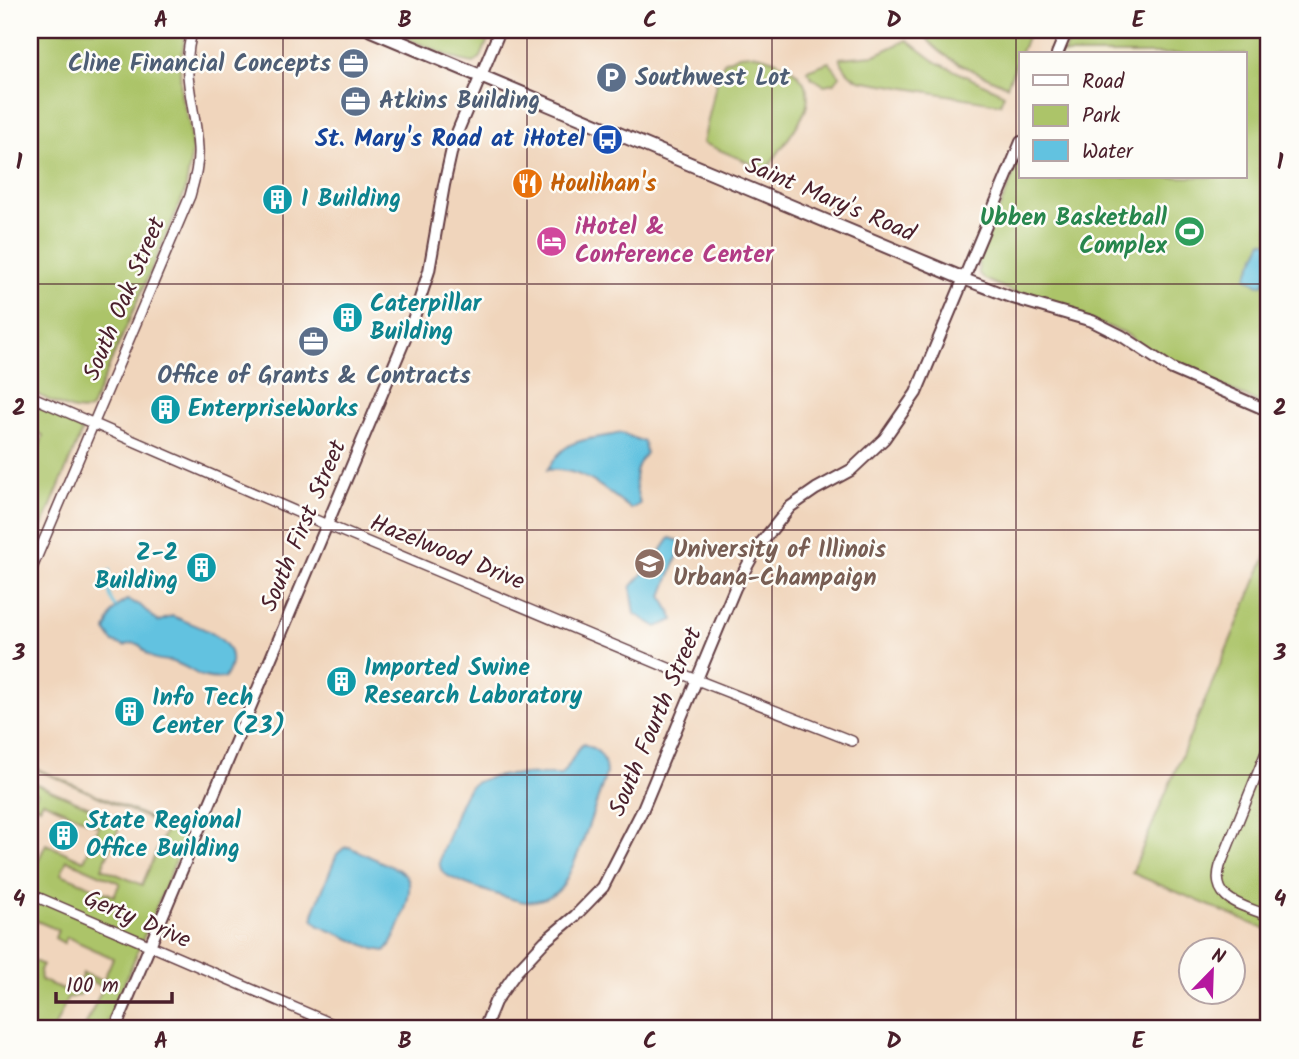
<svg xmlns="http://www.w3.org/2000/svg" width="1299" height="1059" font-family="Kalam,sans-serif">
	<rect width="100%" height="100%" fill="#fdfcf7"/>
	<filter id="ink" filterUnits="userSpaceOnUse"><feTurbulence type="fractalNoise" baseFrequency=".0143" numOctaves="2"/><feDisplacementMap in="SourceGraphic" scale="14" xChannelSelector="R" yChannelSelector="G"/><feConvolveMatrix kernelMatrix="1 2 1 2 8 2 1 2 1" color-interpolation-filters="sRGB"/></filter>
	<filter id="wash" filterUnits="userSpaceOnUse"><feTurbulence type="fractalNoise" baseFrequency=".00686" numOctaves="4" result="noise"/><feDisplacementMap in="SourceGraphic" scale="28" xChannelSelector="R" yChannelSelector="G"/><feGaussianBlur stdDeviation="1.57" result="paint"/><feColorMatrix in="noise" values="0 0 0 0 0 0 0 0 0 0 0 0 0 0 0 0 0 1.4 0 .05"/><feComposite in="paint" operator="in"/></filter>
	<g filter="url(#wash)">
		<rect width="100%" height="100%" fill="#efe5c8"/>
		<path fill="#f0d5bc" fill-rule="evenodd" d="M30 30H1269V1029H30ZM1021 54H1245V177H1021ZM1190 950H1232V992H1190Z"/>
		<g fill="#acc469" stroke="#7b724a" stroke-width="2" fill-rule="evenodd">
			<path d="M30 30H186L180 66 181 95 189 123 192 152 185 192 91 408C78 418 44 397 30 391V258L40 237 30 233Z"/>
			<polygon points="386,30 492,30 481,57 473,63 459,60"/>
			<path d="M924 30H1030L1007 86C986 76 928 55 924 30Z"/>
			<polygon points="1073,30 1269,30 1269,407 1167,362 1123,332 1022,296 984,279 979,274 978,260 1021,157 1021,177 1245,177 1245,54 1063,54"/>
			<path d="M907 40 936 62 1004 94 1000 104 859 80C849 75 843 69 840 58L875 55Z"/>
			<path d="M753 54C778 59 813 73 807 105 804 120 776 155 766 170L703 143 717 79 724 62 739 55Z"/>
			<polygon points="829,62 840,76 834,83 824,85 812,78 807,70"/>
			<polygon points="30,401 77,423 82,431 30,556 33,466 43,435 30,430"/>
			<polygon points="1269,549 1269,931 1132,873"/>
			<path d="M30 766 187 834 105 1029H84L103 987 86 979 80 995 67 999 54 1029H30V959L43 965 40 970 41 980 62 989 67 993 76 990 83 973 103 981 113 958 67 937 64 943 55 938 58 930 30 918V863L36 865 46 844 84 861 99 826 43 801 40 807 32 804 37 793 30 789V781L122 821 102 868 142 885 167 827ZM67 860 120 883 114 896 61 874Z"/>
		</g>
		<g fill="#62c2e0" stroke="#567086" stroke-width="2">
			<polygon points="1263,241 1269,243 1269,272 1263,284 1258,285 1246,277"/>
			<path d="M621 433 644 442 646 453C631 472 634 482 640 504L631 509C603 488 583 468 547 470 569 434 584 442 621 433Z"/>
			<polygon points="670,538 683,542 662,596 674,620 657,627 635,614 631,587 654,561"/>
			<path d="M127 600 140 605 158 622 172 616C199 627 249 640 225 678 196 681 196 669 173 662 166 660 157 661 151 657 139 649 143 638 124 646L113 642 106 631C110 617 113 607 127 600Z"/>
			<path d="M583 744C600 750 605 756 606 774 598 797 573 879 557 892 550 898 537 901 527 902 517 902 448 880 443 872 435 863 444 847 448 837 453 824 460 798 469 788 485 770 537 775 561 775 571 766 573 753 583 744Z"/>
			<path d="M349 847 399 870C404 874 408 877 409 883 411 898 396 941 385 951L374 949 319 926 313 919 314 911 337 854 344 848Z"/>
		</g>
		<g fill="none" stroke-linecap="round" stroke-linejoin="round">
			<path stroke="#62c2e0" stroke-width="2.5" d="M110 570C109 582 107 598 116 607"/>
		</g>
	</g>
	<g filter="url(#ink)">
		<g fill="none" stroke-linecap="round" stroke-linejoin="round">
			<defs>
				<g id="minor">
					<polyline points="30,396 327,525 697,680 852,741"/>
					<path d="M30 573 190 196C194 181 199 165 198 148 196 107 179 71 193 30"/>
					<path d="M1269 745 1220 866C1210 901 1243 905 1269 916"/>
					<polyline points="30,894 344,1029"/>
				</g>
				<g id="tertiary">
					<polyline points="1057,54 1067,30"/>
					<polyline points="964,279 1013,298 1092,321 1122,336 1172,369 1269,411"/>
					<polyline points="115,1029 413,320 429,271 444,185 454,140 500,30"/>
					<polyline points="484,1029 495,1002 517,971 545,941 575,916 603,887 642,811 735,588 757,548 790,507 816,489 851,470 884,439 916,393 1021,142"/>
				</g>
				<polyline id="secondary" points="371,30 964,279"/>
			</defs>
			<use href="#minor" stroke="#633d43" stroke-width="12"/>
			<use href="#tertiary" stroke="#633d43" stroke-width="14"/>
			<use href="#secondary" stroke="#633d43" stroke-width="16"/>
			<use href="#minor" stroke="#fff" stroke-width="9"/>
			<use href="#tertiary" stroke="#fff" stroke-width="10"/>
			<use href="#secondary" stroke="#fff" stroke-width="12"/>
		</g>
	</g>
	<path fill="none" stroke="#4a1f2b" stroke-width="2" stroke-opacity="0.55" d="M283 30V1029M527 30V1029M772 30V1029M1016 30V1029M30 284H1269M30 530H1269M30 775H1269"/>
	<defs>
		<symbol id="office-disc" viewBox="-11 -11 22 22"><circle r="9.5" fill="#5c6f8a" stroke="#fdfcf7"/><path d="M-6-3h4V-5.5h4V-3h4V5H-6ZM-1-4.5V-3h2v-1.5ZM-6 0V1H6V0Z" fill="#fff"/></symbol>
		<symbol id="parking-disc" viewBox="-11 -11 22 22"><circle r="9.5" fill="#5c6f8a" stroke="#fdfcf7"/><path d="M-3.5-5.5H1a3.5 3.5 0 0 1 0 7H-1V5.5H-3.5ZM-1-3.4V-.6H.8a1.4 1.4 0 0 0 0-2.8Z" fill="#fff"/></symbol>
		<symbol id="bus-disc" viewBox="-11 -11 22 22"><circle r="9.5" fill="#1a4fb4" stroke="#fdfcf7"/><path d="M-5-6H5V4H4V6H2V4H-2V6H-4V4H-5ZM-3.5-4V0h7V-4ZM-3.5 1.2v1.5H-2V1.2ZM2 1.2v1.5H3.5V1.2Z" fill="#fff"/></symbol>
		<symbol id="restaurant-disc" viewBox="-11 -11 22 22"><circle r="9.5" fill="#e8710a" stroke="#fdfcf7"/><path d="M-5-6h1v4h1v-4h1v4h1v-4h1v5L-1.5 .5V6h-2V.5L-5-1ZM5-6V6H3V1.5H1.5Q1.5-4 5-6Z" fill="#fff"/></symbol>
		<symbol id="building-disc" viewBox="-11 -11 22 22"><circle r="9.5" fill="#0f9aa8" stroke="#fdfcf7"/><path d="M-4-6H4V6H1V3H-1V6H-4ZM-2.5-4.3h1.7v1.8h-1.7ZM.8-4.3h1.7v1.8H.8ZM-2.5-1h1.7V.8h-1.7ZM.8-1h1.7V.8H.8Z" fill="#fff"/></symbol>
		<symbol id="stadium-disc" viewBox="-11 -11 22 22"><circle r="9.5" fill="#2e9e5b" stroke="#fdfcf7"/><path d="M0-5a6.5 5 0 1 0 0 10a6.5 5 0 1 0 0-10ZM-3.5-1.8h7v3.6h-7Z" fill="#fff"/></symbol>
		<symbol id="hotel-disc" viewBox="-11 -11 22 22"><circle r="9.5" fill="#d1479c" stroke="#fdfcf7"/><path d="M-6-4.5h1.5V1H6V5H4.5V3h-9V5H-6ZM-4 0a1.8 1.8 0 1 1 3.6 0ZM.5 0V-2.5h3Q6-2.5 6 0Z" fill="#fff"/></symbol>
		<symbol id="university-disc" viewBox="-11 -11 22 22"><circle r="9.5" fill="#8d6e63" stroke="#fdfcf7"/><path d="M0-5L7-2L0 1L-7-2ZM-4 1L0 2.5L4 1V4Q0 6-4 4Z" fill="#fff"/></symbol>
	</defs>
	<g fill-rule="evenodd">
		<use href="#office-disc" x="336" y="46" width="35" height="35"/>
		<use href="#parking-disc" x="594" y="60" width="35" height="35"/>
		<use href="#office-disc" x="338" y="84" width="35" height="35"/>
		<use href="#bus-disc" x="590" y="122" width="35" height="35"/>
		<use href="#restaurant-disc" x="510" y="166" width="35" height="35"/>
		<use href="#building-disc" x="260" y="182" width="35" height="35"/>
		<use href="#stadium-disc" x="1172" y="214" width="35" height="35"/>
		<use href="#hotel-disc" x="534" y="224" width="35" height="35"/>
		<use href="#building-disc" x="330" y="300" width="35" height="35"/>
		<use href="#office-disc" x="296" y="324" width="35" height="35"/>
		<use href="#building-disc" x="148" y="392" width="35" height="35"/>
		<use href="#university-disc" x="632" y="546" width="35" height="35"/>
		<use href="#building-disc" x="184" y="550" width="35" height="35"/>
		<use href="#building-disc" x="324" y="664" width="35" height="35"/>
		<use href="#building-disc" x="112" y="694" width="35" height="35"/>
		<use href="#building-disc" x="46" y="818" width="35" height="35"/>
	</g>
	<g text-anchor="middle" dominant-baseline="central" stroke-width="5" stroke-linejoin="round" paint-order="stroke">
		<g font-size="24" font-weight="bold" fill="#4e5e75" stroke="#fdfcf7" text-anchor="start">
			<text x="331" y="64" text-anchor="end">Cline Financial Concepts</text>
			<text x="635" y="78">Southwest Lot</text>
			<text x="379" y="101">Atkins Building</text>
			<text x="314" y="376" text-anchor="middle">Office of Grants &amp; Contracts</text>
		</g>
		<g font-size="24" font-weight="bold" fill="#164399" stroke="#fdfcf7" text-anchor="end">
			<text x="585" y="139">St. Mary's Road at iHotel</text>
		</g>
		<g font-size="24" font-weight="bold" fill="#c56008" stroke="#fdfcf7" text-anchor="start">
			<text x="550" y="184">Houlihan's</text>
		</g>
		<g font-size="24" font-weight="bold" fill="#0d838f" stroke="#fdfcf7" text-anchor="start">
			<text x="301" y="199">I Building</text>
			<text x="370" y="304">Caterpillar<tspan x="370" dy="28">Building</tspan></text>
			<text x="188" y="409">EnterpriseWorks</text>
			<text x="178" y="553" text-anchor="end">Z-2<tspan x="178" dy="28">Building</tspan></text>
			<text x="364" y="668">Imported Swine<tspan x="364" dy="28">Research Laboratory</tspan></text>
			<text x="152" y="698">Info Tech<tspan x="152" dy="28">Center (Z3)</tspan></text>
			<text x="86" y="821">State Regional<tspan x="86" dy="28">Office Building</tspan></text>
		</g>
		<g font-size="24" fill="#4a1f2b" stroke="#fdfcf7">
			<text transform="translate(830 200) rotate(23)">Saint Mary's Road</text>
			<text transform="translate(125 299) rotate(-67)">South Oak Street</text>
			<text transform="translate(304 526) rotate(-67)">South First Street</text>
			<text transform="translate(447 553) rotate(22)">Hazelwood Drive</text>
			<text transform="translate(656 722) rotate(-67)">South Fourth Street</text>
			<text transform="translate(137 920) rotate(23)">Gerty Drive</text>
		</g>
		<g font-size="24" font-weight="bold" fill="#27864d" stroke="#fdfcf7" text-anchor="end">
			<text x="1167" y="218">Ubben Basketball<tspan x="1167" dy="28">Complex</tspan></text>
		</g>
		<g font-size="24" font-weight="bold" fill="#b23c85" stroke="#fdfcf7" text-anchor="start">
			<text x="575" y="227">iHotel &amp;<tspan x="575" dy="28">Conference Center</tspan></text>
		</g>
		<g font-size="24" font-weight="bold" fill="#785e54" stroke="#fdfcf7" text-anchor="start">
			<text x="673" y="550">University of Illinois<tspan x="673" dy="28">Urbana-Champaign</tspan></text>
		</g>
	</g>
	<rect width="1299" height="1059" fill="none" stroke="#fdfcf7" stroke-width="77"/>
	<rect x="1019" y="52" width="228" height="126" fill="#fdfcf7" stroke="#b5a4a5" stroke-width="2"/>
	<rect x="1033" y="75" width="35" height="10" fill="#ffffff" stroke="#b5a4a5" stroke-width="2"/>
	<text x="1082" y="88" font-size="21" fill="#4a1f2b">Road</text>
	<rect x="1033" y="105" width="35" height="21" fill="#acc469" stroke="#b5a4a5" stroke-width="2"/>
	<text x="1082" y="122" font-size="21" fill="#4a1f2b">Park</text>
	<rect x="1033" y="140" width="35" height="21" fill="#62c2e0" stroke="#b5a4a5" stroke-width="2"/>
	<text x="1082" y="158" font-size="21" fill="#4a1f2b">Water</text>
	<g transform="translate(1212 971) rotate(23)"><circle r="33" fill="#fdfcf7" stroke="#b5a4a5" stroke-width="2"/>
	<path d="M0-5L12 26L0 18L-12 26Z" fill="#b5179e"/>
	<text y="-10" font-size="19" font-weight="bold" text-anchor="middle" fill="#4a1f2b">N</text>
	</g>
	<path d="M56 992v10h116v-10" fill="none" stroke="#4a1f2b" stroke-width="3.5"/>
	<text x="66" y="992" font-size="21" fill="#4a1f2b" stroke="#fdfcf7" stroke-width="5" paint-order="stroke">100 m</text>
	<rect x="38" y="38" width="1222" height="982" fill="none" stroke="#4a1f2b" stroke-width="2.5"/>
	<g font-size="23" text-anchor="middle" font-weight="bold" fill="#4a1f2b">
		<text x="161" y="27">A</text>
		<text x="405" y="27">B</text>
		<text x="650" y="27">C</text>
		<text x="894" y="27">D</text>
		<text x="1138" y="27">E</text>
		<text x="19" y="169">1</text>
		<text x="1280" y="169">1</text>
		<text x="19" y="415">2</text>
		<text x="1280" y="415">2</text>
		<text x="19" y="660">3</text>
		<text x="1280" y="660">3</text>
		<text x="19" y="906">4</text>
		<text x="1280" y="906">4</text>
		<text x="161" y="1048">A</text>
		<text x="405" y="1048">B</text>
		<text x="650" y="1048">C</text>
		<text x="894" y="1048">D</text>
		<text x="1138" y="1048">E</text>
	</g>
</svg>
